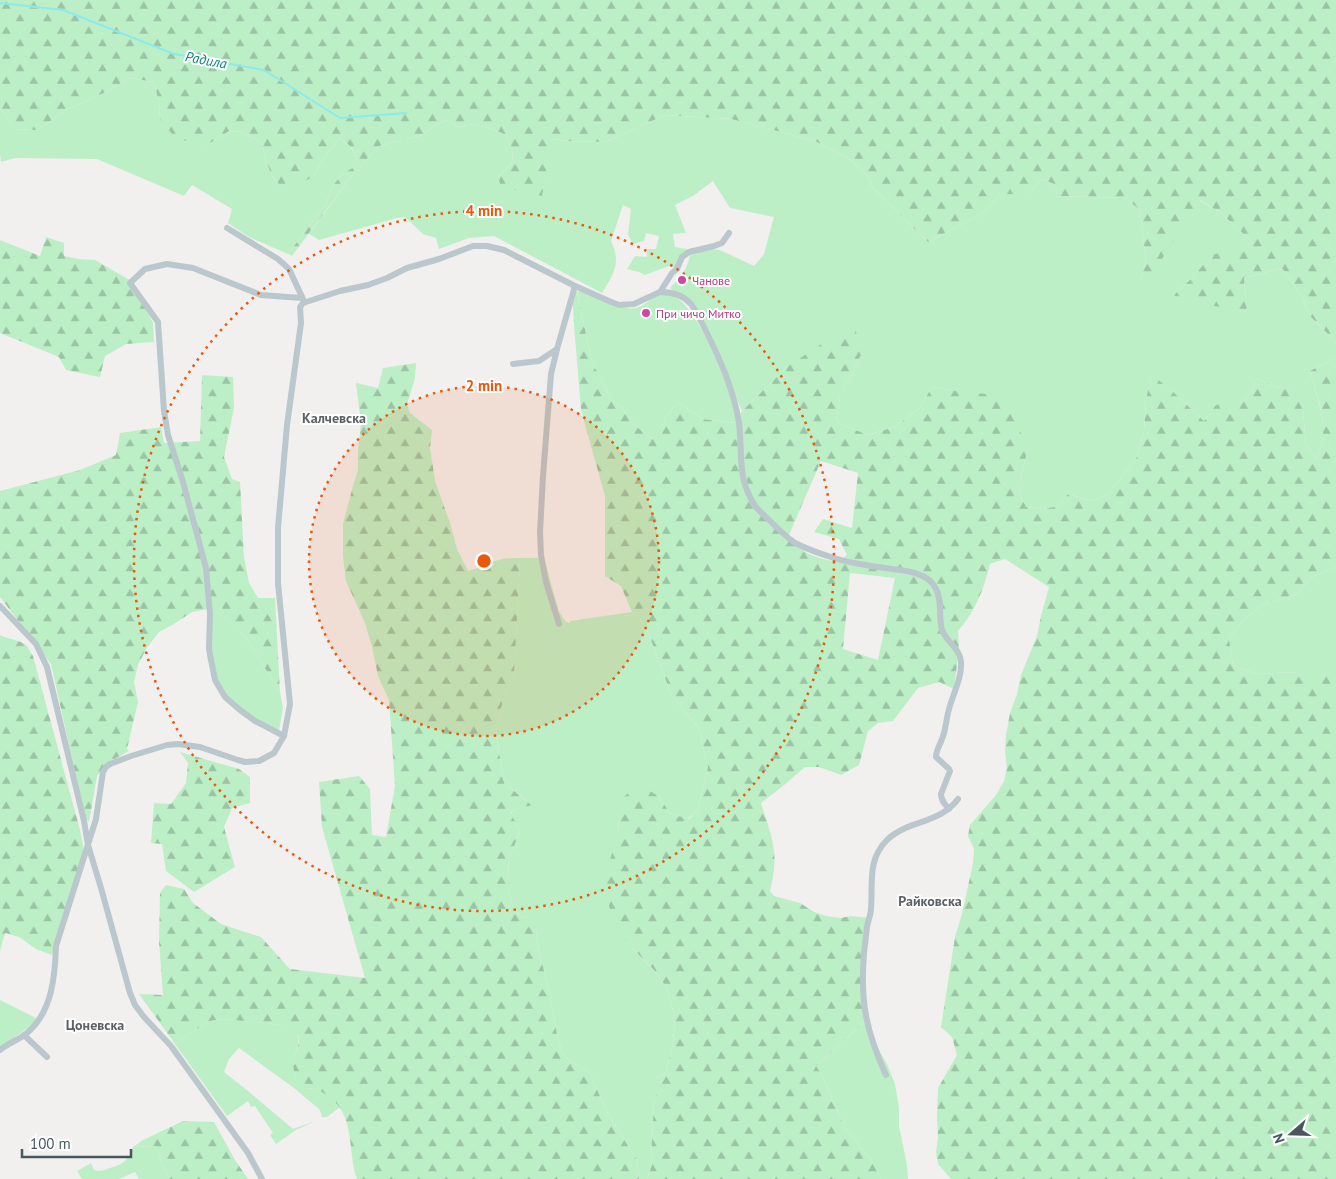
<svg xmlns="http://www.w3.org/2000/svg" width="1336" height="1179" font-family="'PT Sans',sans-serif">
	<defs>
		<pattern id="forest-firs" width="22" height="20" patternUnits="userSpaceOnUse" patternTransform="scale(1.25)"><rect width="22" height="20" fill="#bdefc7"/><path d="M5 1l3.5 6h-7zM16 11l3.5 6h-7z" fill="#9bc4a5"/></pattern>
	</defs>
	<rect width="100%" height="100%" fill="#f2efef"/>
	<g fill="#bdefc7">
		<path d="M130 78 154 82 159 103 160 119 207 145 229 131 241 132 262 142 266 161 273 178 281 186 314 176 322 161 339 138C351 147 355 150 358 165L343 174 334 184 325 205 288 254 249 237 228 223 232 209 192 185 184 196 97 159 15 158 1 162 0 153V108L5 114 15 129 37 130 68 109 106 92Z"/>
		<path d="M665 115 731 119 770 129 817 142 852 161 867 175 872 187 928 242 985 212 1000 194H1029L1042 179 1054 184 1059 196 1125 198 1140 210 1146 261 1140 281 1199 200 1221 213 1253 243 1212 256 1190 280 1174 295 1247 312 1244 278 1282 268 1301 295 1311 317 1333 339 1336 343V357L1310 371C1316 393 1327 421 1322 443 1321 448 1318 453 1316 458L1306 445 1303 410 1292 391 1276 387 1257 379 1251 393 1241 404 1215 406 1204 421 1171 390 1151 375 1146 400 1144 431 1137 457 1121 478 1107 495 1092 501 1068 494 1059 506 1043 509 1026 507 1018 490 1028 448 954 391 932 387 919 409 894 427 868 435 836 422 840 397 861 355 787 367 742 411 720 357 695 306 678 295 670 288C683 273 689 268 691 248L720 250 754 266 764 254 774 217 730 208 713 181 693 196 675 205 686 233 673 234 675 247 687 249 676 269 669 266 645 275 639 272 627 269 635 256 647 257V249H656L659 236 646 233 644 241 633 244 628 235 631 209 623 205 611 241C622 262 613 275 602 293L494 236 469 238 439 249 436 238 423 234 405 217 397 218 319 240 309 234 350 178 379 146 423 135 438 123 447 120 458 127 473 124 495 130 506 135 512 150 513 162 498 177 542 195 551 139 567 141 605 142Z"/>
		<path d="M582 291C594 297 623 311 636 308 647 305 655 293 668 294 694 297 723 374 731 397 733 405 735 414 736 423L703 419 678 402 666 417 662 434 652 439 632 423 622 407 611 400 592 362 577 292Z"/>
		<polygon points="520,558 544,558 559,612 566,622 570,623 570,621 632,612 645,624 671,694 699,729 708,767 698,809 688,819 671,814 658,796 619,821 618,831 632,948 654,970 663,983 666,985 675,1018 673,1043 666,1073 656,1077 656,1100 654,1104 651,1155 652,1165 647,1179 639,1179 637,1160 608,1114 589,1072 571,1062 562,1053 557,1034 548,986 538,948 536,929 527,918 519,915 513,906 508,890 508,877 509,858 520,832 511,814 513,810 531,804 504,783 496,734 500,711 506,692 514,677"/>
		<polygon points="1336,567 1336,672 1297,672 1257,674 1233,666 1229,639 1241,622 1262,605 1297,594 1312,577"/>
		<polygon points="209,609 227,618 236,627 246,638 280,692 283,708 278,736 225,698 213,680 207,657"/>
		<polygon points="0,1000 36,1018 33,1024 0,1048"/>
		<path d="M224 1019C238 1020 284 1023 294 1030 304 1038 295 1049 294 1059 293 1068 295 1081 301 1088 321 1088 326 1092 340 1107L327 1117H321L322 1116 319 1109 294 1088 239 1048 229 1059 224 1072 248 1091 293 1129 315 1121 296 1130 276 1144 270 1135 273 1133 255 1106 251 1107 248 1101 227 1116 175 1044 209 1021Z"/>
		<polygon points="867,1021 877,1047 887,1064 895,1084 899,1108 899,1126 907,1165 908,1179 881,1179 874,1164 845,1128 821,1073 816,1066 862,1024"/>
		<path d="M155 1146 169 1179H139L135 1172 119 1179H82L77 1171 91 1163 94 1170C101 1172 104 1170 110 1168 123 1164 128 1161 133 1147Z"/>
	</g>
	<g fill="url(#forest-firs)" fill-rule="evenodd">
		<path d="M0 0H1336V343L1333 339 1311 317 1301 295 1282 268 1244 278 1247 312 1182 300 1174 295 1190 280 1212 255 1253 243 1221 213 1200 200 1146 284 1140 281 1146 261 1140 210 1125 198 1058 196 1054 184 1042 179 1029 194H1000L985 212 928 242 872 187 867 175 852 161 817 142 770 129 731 119 665 115 605 142 567 141 552 139 542 196 501 187 498 177 513 162 512 150 506 135 495 130 473 124 458 127 447 120 438 123 423 135 379 146 350 178 292 256 288 254 325 205 334 184 343 174 357 165C356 150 351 146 339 138L322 161 314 176 300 184 281 186 273 178 266 161 262 142 241 132 229 131 207 145 176 139 160 119 159 103 154 82 130 78 106 92 68 109 37 130 15 129 5 114 0 108Z"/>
		<polygon points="46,237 64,243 64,256 78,259 95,260 133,282 153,323 154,342 126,344 105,356 100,377 66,370 59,357 0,333 0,240 40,256"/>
		<path d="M572 288 577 292 592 362 611 400 622 407 632 423 652 439 662 433 666 417 678 402 703 419 736 423 742 411 787 367 854 322 861 355 840 397 836 422 868 435 894 427 919 409 932 387 954 391 997 395 1015 420 1028 448 1018 490 1026 507 1043 509 1059 506 1068 494 1092 501 1107 495 1121 478 1137 457 1144 431 1146 400 1151 374 1171 390 1204 421 1215 406 1224 400 1241 404 1251 393 1257 379 1276 387 1293 391 1303 410 1306 445 1316 458C1318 453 1321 448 1322 443 1327 419 1316 393 1310 371L1336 357V567L1312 577 1297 594 1262 605 1241 622 1229 639 1233 666 1257 674 1297 672H1336V1179H951L938 1164 936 1152 938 1138 937 1116 938 1088 957 1055 952 1037 941 1027 955 937 962 914 973 863 974 849 968 836 970 825 996 795 1004 781 1007 768 1005 751 1006 735 1010 713 1017 694 1021 675 1037 636 1041 616 1049 587 1005 559 990 564C984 589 975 612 958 631L959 648 954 689 939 682 918 688 893 721 878 723 868 731 859 765 841 775 819 767H805L783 786 761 803C772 839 780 852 770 891L774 896 800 903 814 912 826 916 841 918 851 916 871 918 863 942 867 1021 862 1024 816 1066 821 1073 845 1128 874 1164 881 1179H647L652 1165 651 1155 654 1104 656 1100V1077L666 1073 673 1043 675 1018 666 985 663 983 654 970 632 948 617 929 609 906 604 882 618 831 622 799 631 790 647 789 658 796 671 814 689 819 698 809 708 767 699 729 671 694 645 624 632 612 621 586 605 576V496L581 410 574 325ZM821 461 858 473 852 528 823 519 814 532 839 539 847 555 838 562C818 558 800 555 789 535ZM850 573 895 578 878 660 843 649Z"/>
		<path d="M416 363 415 378 407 405 410 413 432 430 430 448 435 481 450 523 457 549 468 571C477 569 486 564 495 561 503 558 512 558 520 558L514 677 506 692 500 711 496 734 504 783 532 805 513 810 511 813 520 832 509 858 508 877V890L513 906 519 915 527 918 533 921 536 929 538 948 548 986 557 1034 562 1053 571 1062 589 1072 608 1114 637 1160 639 1179H357C347 1152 356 1116 329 1097 319 1089 314 1088 301 1088L297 1084 293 1066 294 1057 299 1042V1036L293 1030 289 1028 274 1024 224 1019 209 1021 175 1044 139 994 163 995 159 942 160 893 166 885 184 889 193 903 221 924 261 937 290 969 365 978 322 827 319 782 359 776 370 789 372 835 386 837 395 786 389 700 378 676 372 646 365 623 346 581 343 556V524L353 486 358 470V452L361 423 356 383 378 388 383 368Z"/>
		<polygon points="202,375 233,377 234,408 224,457 232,479 240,482 244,557 249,583 258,598 275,598 280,692 246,638 227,618 209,609 192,612 174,624 159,632 146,649 138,665 134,682 138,702 127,749 129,751 109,762 97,776 89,822 85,817 51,664 0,597 0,491 80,470 116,455 120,433 161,427 164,443 200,441"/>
		<path d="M0 635C8 639 21 640 27 646 29 649 31 653 33 656L80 830 84 851 52 955 36 949 19 937 5 933 0 951Z"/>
		<polygon points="180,752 239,769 250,777 250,803 232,808 224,827 235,867 194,892 166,871 162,844 151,843 154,803 171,804 186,783 188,763"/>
		<polygon points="183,1121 214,1122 235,1160 248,1179 169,1179 155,1146 133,1147 143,1140"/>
	</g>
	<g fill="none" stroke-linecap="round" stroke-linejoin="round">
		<polyline stroke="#8aebec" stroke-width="2" points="0,3 63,10 174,54 264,70 340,118 406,113"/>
		<g stroke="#bac7cc" stroke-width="6">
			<polyline points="227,228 278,259 289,269 303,299"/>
			<path d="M660 292C671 292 683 295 691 304 696 311 700 319 704 327 719 357 734 390 739 423 743 453 736 479 756 507 759 511 763 514 767 518 775 526 785 536 795 543 807 549 821 554 834 558 846 562 859 564 871 566 891 570 927 568 936 589 943 602 938 616 942 630 946 642 960 648 961 662 962 678 953 694 949 709 946 719 946 730 942 739 940 745 936 750 936 757L949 769 950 771 941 794C941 801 945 804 949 809"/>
			<polyline points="513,364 539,361 557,349"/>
			<polyline points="0,606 36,644 47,667 84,821 88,845 101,888 130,993 135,1005 144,1017 171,1046 248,1153 262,1179"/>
			<polyline points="559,624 546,582 541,555 540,532 543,476 551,374 557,349 575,286"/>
			<polyline points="284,736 255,721 240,710 225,697 215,680 209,649 210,614 206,568 183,482 168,435 164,411 158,322 130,283 145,269 167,264 193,268 261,295 302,298"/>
			<polyline points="24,1035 47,1057"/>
			<path d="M0 1050C8 1043 19 1040 27 1033 52 1012 55 977 56 946L96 819 103 772 106 767 110 764 131 756 167 745 178 744 200 747 238 760 245 762 259 761 274 753 284 736 290 704 278 583V528L287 425 301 323 300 307 303 303 340 291 368 285 387 278 407 268 439 259 473 246H487L504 250 575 286 609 301 619 305 634 304 660 292 672 273 677 269 682 257 689 252 714 246 722 243 729 233"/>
			<path d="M886 1075C866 1031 860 1001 864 953 865 944 866 935 867 927 868 920 871 915 871 908 873 883 867 860 887 840 907 820 940 824 958 799"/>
		</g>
	</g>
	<circle cx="484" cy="561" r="175" fill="#e8590c" fill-opacity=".12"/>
	<g fill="none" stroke="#e8590c" stroke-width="2.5" stroke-dasharray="2.5 5">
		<circle cx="484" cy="561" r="175"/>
		<circle cx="484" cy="561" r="350"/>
	</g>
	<g fill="#d1479c" stroke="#fff" stroke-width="2">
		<circle cx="682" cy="280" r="5"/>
		<circle cx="646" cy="313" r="5"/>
	</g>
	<g text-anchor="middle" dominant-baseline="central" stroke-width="4" stroke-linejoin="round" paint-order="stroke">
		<g font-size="12" fill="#b23c85" stroke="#fff" text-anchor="start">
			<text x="692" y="280">Чанове</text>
			<text x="656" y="313">При чичо Митко</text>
		</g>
		<g font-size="14" font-style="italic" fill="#0d8284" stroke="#fff">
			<text transform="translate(206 60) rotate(11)">Радила</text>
		</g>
		<g font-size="14" font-weight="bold" fill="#5b6164" stroke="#fff">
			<text x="334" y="418">Калчевска</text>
			<text x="930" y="901">Райковска</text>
			<text x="95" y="1025">Цоневска</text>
		</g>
	</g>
	<circle cx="484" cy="561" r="8" fill="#e8590c" stroke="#fff" stroke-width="2.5"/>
	<g font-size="15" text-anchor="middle" font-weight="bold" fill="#e8590c" stroke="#fff" stroke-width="4" stroke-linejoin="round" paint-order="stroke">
		<text x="484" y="216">4 min</text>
		<text x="484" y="391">2 min</text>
	</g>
	<g transform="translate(1291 1134) rotate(250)" stroke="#ffffff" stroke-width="4" paint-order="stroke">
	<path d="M0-4L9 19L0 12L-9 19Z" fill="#47575c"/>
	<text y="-8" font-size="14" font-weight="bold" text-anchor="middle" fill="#47575c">N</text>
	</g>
	<path d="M22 1149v8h109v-8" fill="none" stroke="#47575c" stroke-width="2.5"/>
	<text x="30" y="1149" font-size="15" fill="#47575c" stroke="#ffffff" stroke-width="4" paint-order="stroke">100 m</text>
</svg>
